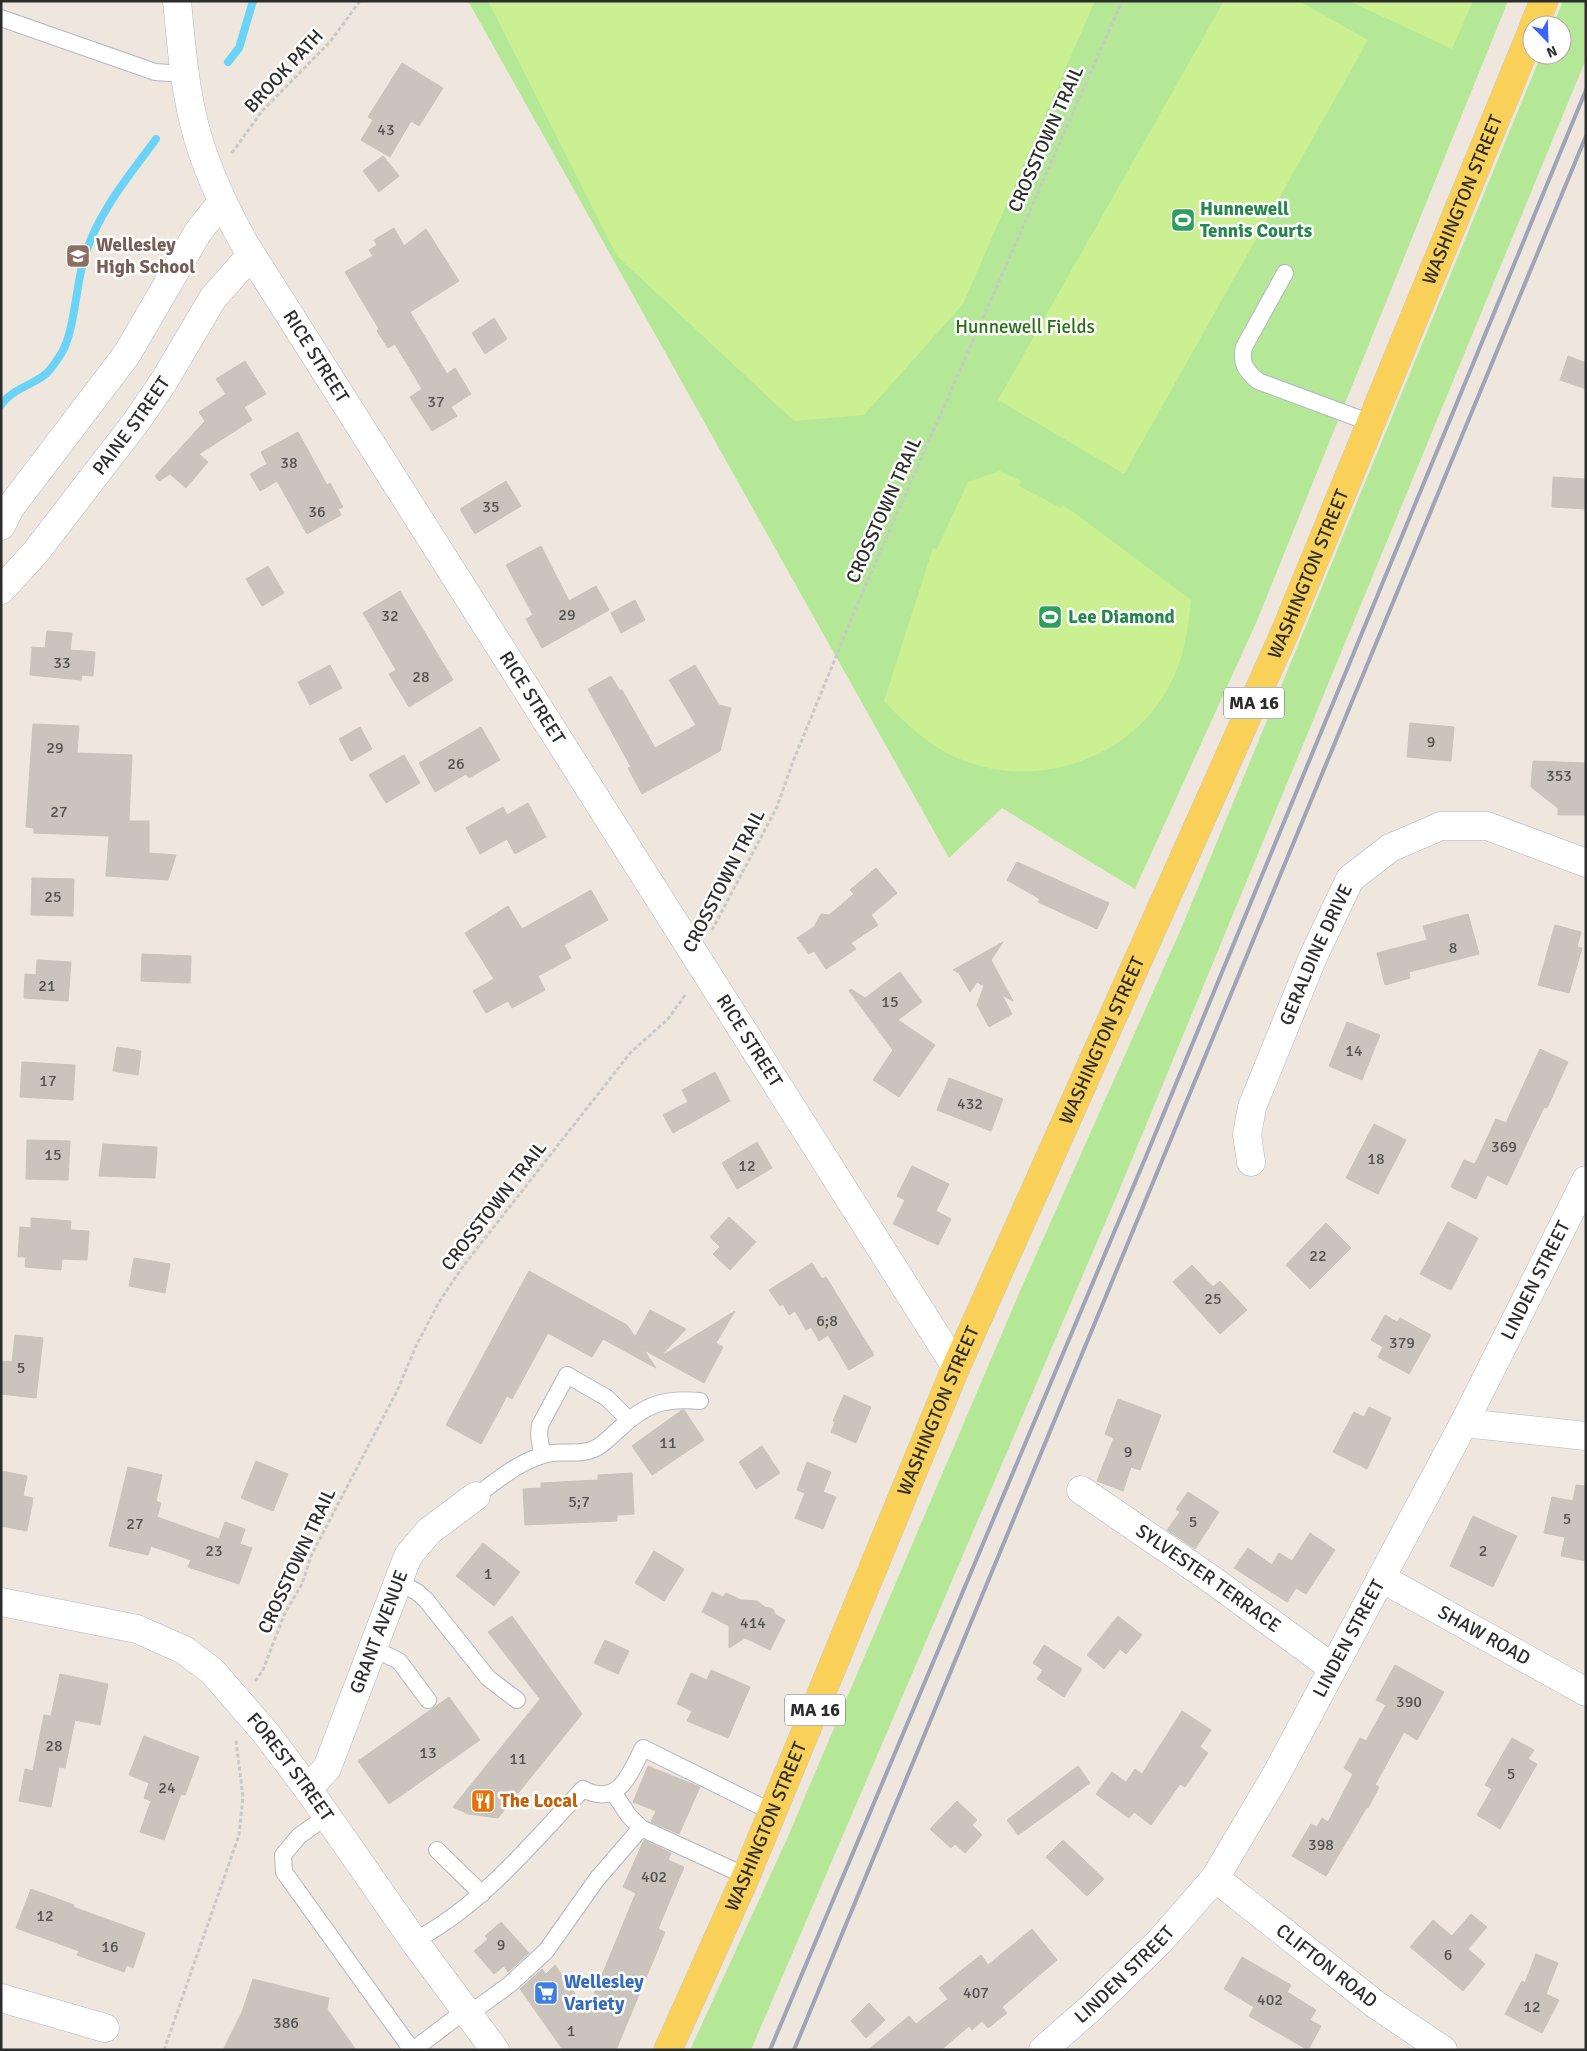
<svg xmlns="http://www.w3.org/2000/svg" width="1587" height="2051" font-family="Signika,sans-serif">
	<rect width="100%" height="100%" fill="#efe7de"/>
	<g fill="#b4e897">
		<polygon points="468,1 1508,1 1256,623 1135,889 1002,808 949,858"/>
		<polygon points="1563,1 1586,1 1586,59 1118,1193 751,2050 690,2050 786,1841 1020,1291 1181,929 1541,55 1562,55 1562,25 1553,25"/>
	</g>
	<g fill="#caf092">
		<polygon points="488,1 1095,1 963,304 864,415 794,421 617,256"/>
		<polygon points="1224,1 1299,1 1368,40 1124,474 998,400"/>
		<polygon points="1349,1 1473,1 1452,49"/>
		<path d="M1000 471 1021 481 1019 486 1061 508 1063 505 1072 511 1191 600C1188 626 1186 649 1175 674 1138 761 1028 797 945 752 922 739 902 720 884 701L933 548 937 549 968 482Z"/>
	</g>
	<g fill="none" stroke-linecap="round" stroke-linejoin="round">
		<g stroke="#6bd4f6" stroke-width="8">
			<polyline points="228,62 239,48 253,1"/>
			<path d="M1 405C13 388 32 386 47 373 52 368 57 360 61 354 75 332 76 282 85 255 99 211 129 176 156 139"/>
		</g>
	</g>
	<g fill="#cac4bd" stroke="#cac3b7">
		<polygon points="402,63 443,88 419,126 411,121 390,157 361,140 373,120 368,117"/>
		<polygon points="383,156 399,176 379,192 363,171"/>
		<polygon points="394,228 404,246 426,229 459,281 410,312 447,374 455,368 471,394 451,407 457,416 432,431 410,397 422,389 395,344 388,348 377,331 379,329 345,272 373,256 369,250 377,245 374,240"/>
		<polygon points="494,318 507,339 485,354 472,333"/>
		<polygon points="1568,356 1586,363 1586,389 1560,380"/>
		<polygon points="245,361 266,394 244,407 252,420 199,454 208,462 186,488 170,474 159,481 155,476 205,421 199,412 226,394 216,379"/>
		<polygon points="298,432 327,485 330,483 343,507 338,509 341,515 307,534 277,481 260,491 250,474 267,464 261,452"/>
		<polygon points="1553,477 1586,479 1586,509 1552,507"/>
		<polygon points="506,481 521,506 475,534 460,509"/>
		<polygon points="541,546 569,601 596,586 609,610 542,648 526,619 533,615 506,565"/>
		<polygon points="268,566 284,593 262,606 246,579"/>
		<polygon points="400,591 453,680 409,707 389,674 396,670 363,613"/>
		<polygon points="635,600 645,620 621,633 611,613"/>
		<polygon points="47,631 72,633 70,650 95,652 93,676 82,675 81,680 30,675 32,647 45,648"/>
		<polygon points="330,665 342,688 310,705 298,682"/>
		<polygon points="695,665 719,705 731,708 720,751 642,794 628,768 631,767 588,689 611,676 620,691 622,690 655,748 696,725 669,680"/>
		<polygon points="1410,723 1454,727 1451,761 1407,757"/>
		<polygon points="33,724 79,726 77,753 132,755 129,821 149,821 149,853 176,855 168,880 106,876 109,836 34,833 34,828 26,827"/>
		<polygon points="360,727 372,749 351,761 339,739"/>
		<polygon points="481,727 500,760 469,778 466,774 435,792 419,763"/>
		<polygon points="404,755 420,783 386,803 369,775"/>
		<polygon points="1533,761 1586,763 1586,815 1558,815 1558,808 1531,787"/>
		<polygon points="528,803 546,837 515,854 507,839 480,854 466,828 503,807 507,815"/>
		<polygon points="1017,862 1109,903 1097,929 1038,902 1040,899 1007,880"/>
		<polygon points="876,868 897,893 871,915 878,925 851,943 856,949 826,969 814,951 809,954 797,938 814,927 821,914 829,915 854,894 850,890"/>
		<polygon points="32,878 74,879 73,916 31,915"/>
		<polygon points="591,890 608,920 564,945 571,958 538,976 545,990 512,1008 508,1001 486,1013 473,991 494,979 465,933 508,906 522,929"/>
		<polygon points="1468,914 1479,954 1409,972 1410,978 1385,985 1377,953 1427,940 1423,926"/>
		<polygon points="1555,925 1581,932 1577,947 1582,948 1569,993 1538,985"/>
		<polygon points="1003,942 991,960 1013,1001 1002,995 1012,1014 989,1027 977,1005 984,986 977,982 970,992 959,973 953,970"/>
		<polygon points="142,954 191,956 190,983 141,981"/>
		<polygon points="37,960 71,962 68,1001 24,998 25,974 36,975"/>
		<polygon points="900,972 922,1002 898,1020 935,1045 899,1097 873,1080 893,1050 849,991 851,989 865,998"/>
		<polygon points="1347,1022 1380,1035 1362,1080 1329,1066"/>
		<polygon points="117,1047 141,1051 138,1075 113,1071"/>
		<polygon points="1540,1049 1568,1062 1547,1108 1544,1107 1507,1185 1487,1175 1476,1199 1451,1187 1464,1160 1475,1164 1496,1119 1506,1123"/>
		<polygon points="22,1062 75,1065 73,1100 20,1097"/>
		<polygon points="715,1072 730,1101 673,1133 663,1115 688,1102 682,1090"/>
		<polygon points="949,1078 1003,1099 991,1131 937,1110"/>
		<polygon points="1374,1124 1406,1140 1378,1194 1346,1178"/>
		<polygon points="27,1140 70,1141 68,1180 26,1179"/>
		<polygon points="757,1142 772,1168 737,1189 722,1163"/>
		<polygon points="103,1144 157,1147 155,1178 99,1176"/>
		<polygon points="912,1166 949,1184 936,1211 951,1219 938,1245 893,1224 905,1200 897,1196"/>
		<polygon points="729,1217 756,1242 730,1270 713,1254 720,1247 710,1237"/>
		<polygon points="31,1218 71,1221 70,1230 89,1231 87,1260 62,1259 61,1270 25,1267 26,1257 18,1257 20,1227 31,1228"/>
		<polygon points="1448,1222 1478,1238 1451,1290 1420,1274"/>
		<polygon points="1326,1223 1351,1248 1310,1289 1286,1265"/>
		<polygon points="134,1258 170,1264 165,1293 129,1286"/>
		<polygon points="812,1263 822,1279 826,1277 874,1355 849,1370 828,1335 819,1341 811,1327 806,1330 795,1311 789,1315 783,1304 780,1306 769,1290"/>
		<polygon points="1192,1265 1213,1287 1220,1281 1247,1310 1220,1334 1173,1282"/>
		<polygon points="529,1271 627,1325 635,1337 650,1310 686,1329 660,1357 735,1311 716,1343 723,1347 704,1383 644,1350 656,1368 603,1339 592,1357 548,1333 512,1399 507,1396 481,1444 446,1425"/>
		<polygon points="1385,1315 1397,1322 1400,1318 1431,1335 1409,1374 1378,1357 1383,1347 1371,1340"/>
		<polygon points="15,1335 43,1338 36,1398 1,1394 1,1361 12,1362"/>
		<polygon points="844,1395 871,1407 856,1443 831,1432 835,1422 833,1421"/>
		<polygon points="1118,1399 1161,1415 1140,1470 1131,1467 1123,1491 1097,1481 1114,1438 1105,1434"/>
		<polygon points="1369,1407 1391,1418 1367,1469 1333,1452 1354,1412 1364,1417"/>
		<polygon points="682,1410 684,1410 704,1440 652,1475 632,1446"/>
		<polygon points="762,1446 780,1473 756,1489 739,1462"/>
		<polygon points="256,1461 288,1474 273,1511 241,1498"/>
		<polygon points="807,1462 831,1472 823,1492 836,1497 823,1529 795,1518 805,1493 797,1490"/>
		<polygon points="128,1467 162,1475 156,1501 161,1503 157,1517 219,1539 225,1522 245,1529 240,1544 252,1548 239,1584 188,1567 191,1560 151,1546 148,1555 109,1546"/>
		<polygon points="1,1471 27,1476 23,1496 33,1498 27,1531 1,1526"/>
		<polygon points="632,1473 634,1514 617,1515 617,1521 525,1525 523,1489 541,1488 541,1483 598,1480 598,1475"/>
		<polygon points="1576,1485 1586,1486 1586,1561 1561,1556 1565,1537 1544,1533 1552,1497 1573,1501"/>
		<polygon points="1188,1492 1219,1512 1195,1549 1167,1530 1180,1512 1176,1509"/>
		<polygon points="1473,1516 1517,1536 1493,1587 1450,1566"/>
		<polygon points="1310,1533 1335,1550 1306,1594 1296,1588 1287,1602 1234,1568 1248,1548 1272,1565 1279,1553 1292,1561"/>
		<polygon points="483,1543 520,1572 494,1606 456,1576"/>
		<polygon points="654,1551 684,1569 664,1601 635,1583"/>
		<polygon points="712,1592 723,1597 726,1593 741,1600 757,1601 765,1607 773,1609 775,1614 785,1620 770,1650 745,1638 729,1648 729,1626 702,1612"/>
		<polygon points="512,1616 582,1714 498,1818 468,1814 453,1807 540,1699 488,1632"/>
		<polygon points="1118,1616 1142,1635 1126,1654 1120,1649 1104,1669 1087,1655"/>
		<polygon points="605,1640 629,1651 618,1674 594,1663"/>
		<polygon points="1044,1645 1082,1669 1064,1697 1037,1679 1043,1670 1033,1663"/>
		<polygon points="1395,1665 1444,1692 1417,1740 1404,1732 1375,1785 1379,1787 1368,1808 1367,1807 1326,1876 1292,1856 1311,1824 1317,1827 1322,1818 1328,1822 1353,1774 1344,1768 1360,1738 1366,1741 1386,1705 1376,1700"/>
		<polygon points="711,1670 750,1687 728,1738 687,1721 692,1711 677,1704 691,1673 707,1680"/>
		<polygon points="60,1674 108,1684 100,1725 75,1720 65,1768 59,1767 51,1807 19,1801 25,1769 33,1771 44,1715 51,1716"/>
		<polygon points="449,1697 480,1740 389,1804 358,1761"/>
		<polygon points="1182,1711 1211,1730 1200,1747 1208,1753 1185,1787 1180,1784 1151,1825 1134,1812 1129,1818 1096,1794 1112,1772 1126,1782 1135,1769 1142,1774"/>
		<polygon points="144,1736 199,1757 185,1795 181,1794 164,1840 140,1832 151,1801 144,1798 149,1783 129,1775"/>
		<polygon points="1512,1738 1534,1750 1528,1759 1537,1764 1500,1829 1477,1815 1492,1789 1485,1785"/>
		<polygon points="648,1766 700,1787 679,1834 651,1822 656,1811 633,1802"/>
		<polygon points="1078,1766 1090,1783 1018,1835 1007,1820"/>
		<polygon points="957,1801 977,1820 972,1825 982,1835 965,1853 955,1844 951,1848 930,1829"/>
		<polygon points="644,1840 671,1853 668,1860 684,1867 658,1929 665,1932 616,2050 563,2050 520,1989 542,1969 546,1974 555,1965 587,2011 636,1893 623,1887"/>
		<polygon points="1063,1840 1104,1879 1087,1896 1046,1857"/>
		<polygon points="31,1889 74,1905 73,1907 145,1933 133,1968 127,1965 124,1972 77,1955 79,1951 16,1928"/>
		<polygon points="1471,1914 1487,1927 1468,1949 1485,1964 1463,1991 1410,1947 1433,1920 1452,1936"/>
		<polygon points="501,1922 529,1953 508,1972 504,1966 494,1974 474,1951 488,1939 485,1936"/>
		<polygon points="1032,1929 1057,1960 1002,2007 1007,2013 988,2028 982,2021 972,2030 969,2026 941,2050 868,2050 909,2016 916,2024 948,1999 939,1988 981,1955 988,1965"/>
		<polygon points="1536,1954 1558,1963 1546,1994 1559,2000 1542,2033 1505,2014 1522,1981 1525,1983"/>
		<polygon points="1242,1957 1291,1985 1287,1992 1316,2010 1310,2020 1321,2026 1308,2050 1249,2016 1254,2007 1224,1989"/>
		<polygon points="253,1979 329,1998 327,2009 356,2050 223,2050 242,2012"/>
		<polygon points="869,2003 885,2020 866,2038 851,2021"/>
	</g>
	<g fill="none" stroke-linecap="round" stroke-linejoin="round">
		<defs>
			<g id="service">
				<polyline points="1,18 155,72 184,74"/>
				<path d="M1285 273 1244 347C1240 363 1246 371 1258 381L1371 423"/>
				<polyline points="542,1455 539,1434 540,1425 567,1375 607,1398 629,1420"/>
				<path d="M476 1496C500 1478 522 1459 552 1453 566 1451 581 1455 594 1449 603 1445 610 1437 618 1430 645 1404 663 1398 700 1401"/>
				<polyline points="397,1581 417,1592 426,1600 488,1678 517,1700"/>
				<polyline points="372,1648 399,1661 428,1700"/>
				<polyline points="613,1792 629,1816 641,1828 746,1876"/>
				<polyline points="327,1816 299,1836 283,1855 284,1872 412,2050"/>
				<polyline points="437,1850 482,1894"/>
				<path d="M414 1941C482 1905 531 1844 583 1789 619 1808 630 1773 643 1748L772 1812"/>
				<polyline points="469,2014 509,1985 546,1951 597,1879 641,1828"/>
				<polyline points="413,2050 466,2010"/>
			</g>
			<g id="minor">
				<path id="s1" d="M177 1C181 42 184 83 194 123 204 165 223 205 244 243L956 1367"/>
				<polyline points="1,526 10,508 127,354 198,232 222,202"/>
				<path id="s2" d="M1 590 35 553 136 422 164 381 213 298 251 255"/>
				<path id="s3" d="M1251 1162 1247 1135 1252 1107 1313 957 1350 879 1390 848 1441 826H1487L1586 863"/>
				<polyline points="1464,1423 1586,1436"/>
				<path id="s4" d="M1081 1490 1211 1579 1333 1668"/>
				<path id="s5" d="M1381 1578 1586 1692"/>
				<path id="s6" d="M308 1789 327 1768 408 1556 429 1531 476 1496"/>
				<path id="s7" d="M1215 1878 1375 2004 1443 2050"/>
				<polyline points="1,1998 105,2028"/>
			</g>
			<g id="tertiary">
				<path id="s8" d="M1 1602 137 1629 184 1650 212 1671 265 1732 308 1789 414 1941 495 2050"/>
				<path id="s9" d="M1043 2050 1093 2006 1160 1941 1215 1878 1276 1775 1464 1423 1586 1180"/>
			</g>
			<g id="primary">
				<polyline points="1534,25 1544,1"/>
				<path id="s10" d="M668 2050 746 1876 956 1367 1285 632 1532 31"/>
			</g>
		</defs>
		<use href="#service" stroke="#b2b5c1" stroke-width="18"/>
		<use href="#minor" stroke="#b2b5c1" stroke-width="29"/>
		<use href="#tertiary" stroke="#b2b5c1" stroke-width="29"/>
		<use href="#primary" stroke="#c8c8c8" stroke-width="29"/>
		<g stroke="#c8c8c8" stroke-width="3" stroke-dasharray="4 2.5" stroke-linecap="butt">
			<polyline points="232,153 262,111 330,42 360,1"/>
			<polyline points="712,930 777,807 792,764 860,598 1122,1"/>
			<polyline points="255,1681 262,1672 285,1613 302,1584 311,1556 397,1391 416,1346 439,1302 464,1265 631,1052 668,1019 686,994"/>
			<polyline points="164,2050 239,1835 243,1797 236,1741"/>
		</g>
		<use href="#service" stroke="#fff" stroke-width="16"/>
		<use href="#minor" stroke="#fff" stroke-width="28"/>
		<use href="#tertiary" stroke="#fff" stroke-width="28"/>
		<use href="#primary" stroke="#fad158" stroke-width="28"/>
		<g stroke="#a0a4b8" stroke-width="4">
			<polyline points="770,2050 1147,1154 1586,90"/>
			<polyline points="794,2050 1586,136"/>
		</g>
	</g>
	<defs>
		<symbol id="stadium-square" viewBox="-11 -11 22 22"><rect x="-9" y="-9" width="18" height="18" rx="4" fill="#2e9e5b" stroke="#fff"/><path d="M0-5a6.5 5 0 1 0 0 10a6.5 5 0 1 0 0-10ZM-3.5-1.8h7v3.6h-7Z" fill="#fff"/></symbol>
		<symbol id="school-square" viewBox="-11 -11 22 22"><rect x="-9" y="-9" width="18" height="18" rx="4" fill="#8d6e63" stroke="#fff"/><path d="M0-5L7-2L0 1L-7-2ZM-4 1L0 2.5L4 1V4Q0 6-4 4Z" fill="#fff"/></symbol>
		<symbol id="restaurant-square" viewBox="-11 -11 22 22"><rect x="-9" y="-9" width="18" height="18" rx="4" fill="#e8710a" stroke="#fff"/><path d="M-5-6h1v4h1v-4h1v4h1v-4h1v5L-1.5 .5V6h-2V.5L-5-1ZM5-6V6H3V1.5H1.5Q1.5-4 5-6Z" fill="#fff"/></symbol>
		<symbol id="supermarket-square" viewBox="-11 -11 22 22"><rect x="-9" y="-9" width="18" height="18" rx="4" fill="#3f7fe0" stroke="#fff"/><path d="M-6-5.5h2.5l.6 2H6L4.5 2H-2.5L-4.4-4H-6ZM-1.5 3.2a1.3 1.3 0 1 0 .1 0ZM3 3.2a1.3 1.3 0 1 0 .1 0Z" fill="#fff"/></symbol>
	</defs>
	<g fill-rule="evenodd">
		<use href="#stadium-square" x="1169" y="206" width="28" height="28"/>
		<use href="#school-square" x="64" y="242" width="28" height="28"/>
		<use href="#stadium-square" x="1036" y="603" width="28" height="28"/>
		<use href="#restaurant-square" x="469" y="1787" width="28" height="28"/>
		<use href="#supermarket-square" x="532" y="1979" width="28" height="28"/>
	</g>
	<g text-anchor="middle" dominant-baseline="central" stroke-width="5" stroke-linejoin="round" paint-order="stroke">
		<g font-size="16" fill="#545250">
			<text x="386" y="130">43</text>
			<text x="436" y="402">37</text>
			<text x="289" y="463">38</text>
			<text x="491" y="507">35</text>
			<text x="317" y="512">36</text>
			<text x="567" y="615">29</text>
			<text x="390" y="616">32</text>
			<text x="62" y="663">33</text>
			<text x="421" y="677">28</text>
			<text x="1431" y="742">9</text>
			<text x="55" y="748">29</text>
			<text x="456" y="764">26</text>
			<text x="1559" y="776">353</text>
			<text x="59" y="812">27</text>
			<text x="53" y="897">25</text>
			<text x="1453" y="948">8</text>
			<text x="47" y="986">21</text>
			<text x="890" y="1002">15</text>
			<text x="1354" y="1051">14</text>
			<text x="48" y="1081">17</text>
			<text x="970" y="1104">432</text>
			<text x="1504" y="1147">369</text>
			<text x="53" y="1155">15</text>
			<text x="1376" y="1159">18</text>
			<text x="747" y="1166">12</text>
			<text x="1318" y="1256">22</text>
			<text x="1213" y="1299">25</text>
			<text x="827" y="1321">6;8</text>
			<text x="1402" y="1343">379</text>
			<text x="21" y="1368">5</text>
			<text x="668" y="1443">11</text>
			<text x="1128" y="1452">9</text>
			<text x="579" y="1502">5;7</text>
			<text x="1567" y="1519">5</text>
			<text x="1193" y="1522">5</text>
			<text x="135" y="1524">27</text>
			<text x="214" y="1551">23</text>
			<text x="1483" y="1551">2</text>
			<text x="488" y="1574">1</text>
			<text x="753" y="1623">414</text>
			<text x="1409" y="1702">390</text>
			<text x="54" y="1746">28</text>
			<text x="428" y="1753">13</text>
			<text x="518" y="1759">11</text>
			<text x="1511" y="1774">5</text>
			<text x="167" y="1788">24</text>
			<text x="1321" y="1845">398</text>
			<text x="654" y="1877">402</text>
			<text x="45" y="1916">12</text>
			<text x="501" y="1945">9</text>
			<text x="110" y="1947">16</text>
			<text x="1448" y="1955">6</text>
			<text x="976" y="1993">407</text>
			<text x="1270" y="2000">402</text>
			<text x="1532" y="2007">12</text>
			<text x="286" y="2023">386</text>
			<text x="571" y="2031">1</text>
		</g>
		<g fill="#fff" stroke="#6b6b6b" stroke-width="1">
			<rect x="1224" y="687.5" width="60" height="31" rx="4"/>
			<rect x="785" y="1694.5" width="60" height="31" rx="4"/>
		</g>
		<g font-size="18" font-weight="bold" fill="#2c2c2c">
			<text x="1254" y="703">MA 16</text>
			<text x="815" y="1710">MA 16</text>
		</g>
		<g font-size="19" fill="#2c2c2c" stroke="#fff">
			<text transform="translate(284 71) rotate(-47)">BROOK PATH</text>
			<text transform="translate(1046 139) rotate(-66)">CROSSTOWN TRAIL</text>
			<text stroke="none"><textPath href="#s10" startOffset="2014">WASHINGTON STREET</textPath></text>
			<text stroke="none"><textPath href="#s1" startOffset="388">RICE STREET</textPath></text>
			<text stroke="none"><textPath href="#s2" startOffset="210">PAINE STREET</textPath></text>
			<text transform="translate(884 510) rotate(-66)">CROSSTOWN TRAIL</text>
			<text stroke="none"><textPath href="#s10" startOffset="1609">WASHINGTON STREET</textPath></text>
			<text stroke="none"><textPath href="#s1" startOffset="792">RICE STREET</textPath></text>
			<text transform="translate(724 881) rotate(-63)">CROSSTOWN TRAIL</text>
			<text stroke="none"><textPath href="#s3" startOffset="221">GERALDINE DRIVE</textPath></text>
			<text stroke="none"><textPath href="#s1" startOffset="1198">RICE STREET</textPath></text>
			<text stroke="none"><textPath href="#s10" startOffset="1099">WASHINGTON STREET</textPath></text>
			<text transform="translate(494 1206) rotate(-52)">CROSSTOWN TRAIL</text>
			<text stroke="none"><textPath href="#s9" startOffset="922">LINDEN STREET</textPath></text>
			<text stroke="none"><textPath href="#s10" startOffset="694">WASHINGTON STREET</textPath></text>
			<text transform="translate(297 1561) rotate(-65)">CROSSTOWN TRAIL</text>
			<text stroke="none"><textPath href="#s4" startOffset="155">SYLVESTER TERRACE</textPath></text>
			<text stroke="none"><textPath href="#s6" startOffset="174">GRANT AVENUE</textPath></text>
			<text stroke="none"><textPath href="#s5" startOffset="118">SHAW ROAD</textPath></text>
			<text stroke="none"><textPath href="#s9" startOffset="518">LINDEN STREET</textPath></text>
			<text stroke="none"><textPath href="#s8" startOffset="349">FOREST STREET</textPath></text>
			<text stroke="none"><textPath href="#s10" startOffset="244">WASHINGTON STREET</textPath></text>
			<text stroke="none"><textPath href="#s7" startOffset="142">CLIFTON ROAD</textPath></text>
			<text stroke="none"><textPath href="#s9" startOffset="111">LINDEN STREET</textPath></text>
		</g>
		<g font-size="19" font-weight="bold" fill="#27864d" stroke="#fff" text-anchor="start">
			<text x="1200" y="209">Hunnewell<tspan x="1200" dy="22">Tennis Courts</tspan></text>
			<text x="1068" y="617">Lee Diamond</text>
		</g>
		<g font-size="19" font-weight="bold" fill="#785e54" stroke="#fff" text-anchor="start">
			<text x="96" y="245">Wellesley<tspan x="96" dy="22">High School</tspan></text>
		</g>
		<g font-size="19" fill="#2a6f16" stroke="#fff">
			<text x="1025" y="327">Hunnewell Fields</text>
		</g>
		<g font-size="19" font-weight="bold" fill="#c56008" stroke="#fff" text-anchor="start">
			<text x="500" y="1801">The Local</text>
		</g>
		<g font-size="19" font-weight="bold" fill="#366cbe" stroke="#fff" text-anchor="start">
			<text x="564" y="1982">Wellesley<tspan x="564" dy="22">Variety</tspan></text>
		</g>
	</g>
	<rect width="1587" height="2051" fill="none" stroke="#2c2c2c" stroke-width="5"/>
	<g transform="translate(1547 40) rotate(157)"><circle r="24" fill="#ffffff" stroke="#ababab"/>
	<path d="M0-4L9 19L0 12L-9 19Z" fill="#3a62ff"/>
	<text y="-8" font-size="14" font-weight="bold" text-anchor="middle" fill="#2c2c2c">N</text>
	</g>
</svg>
